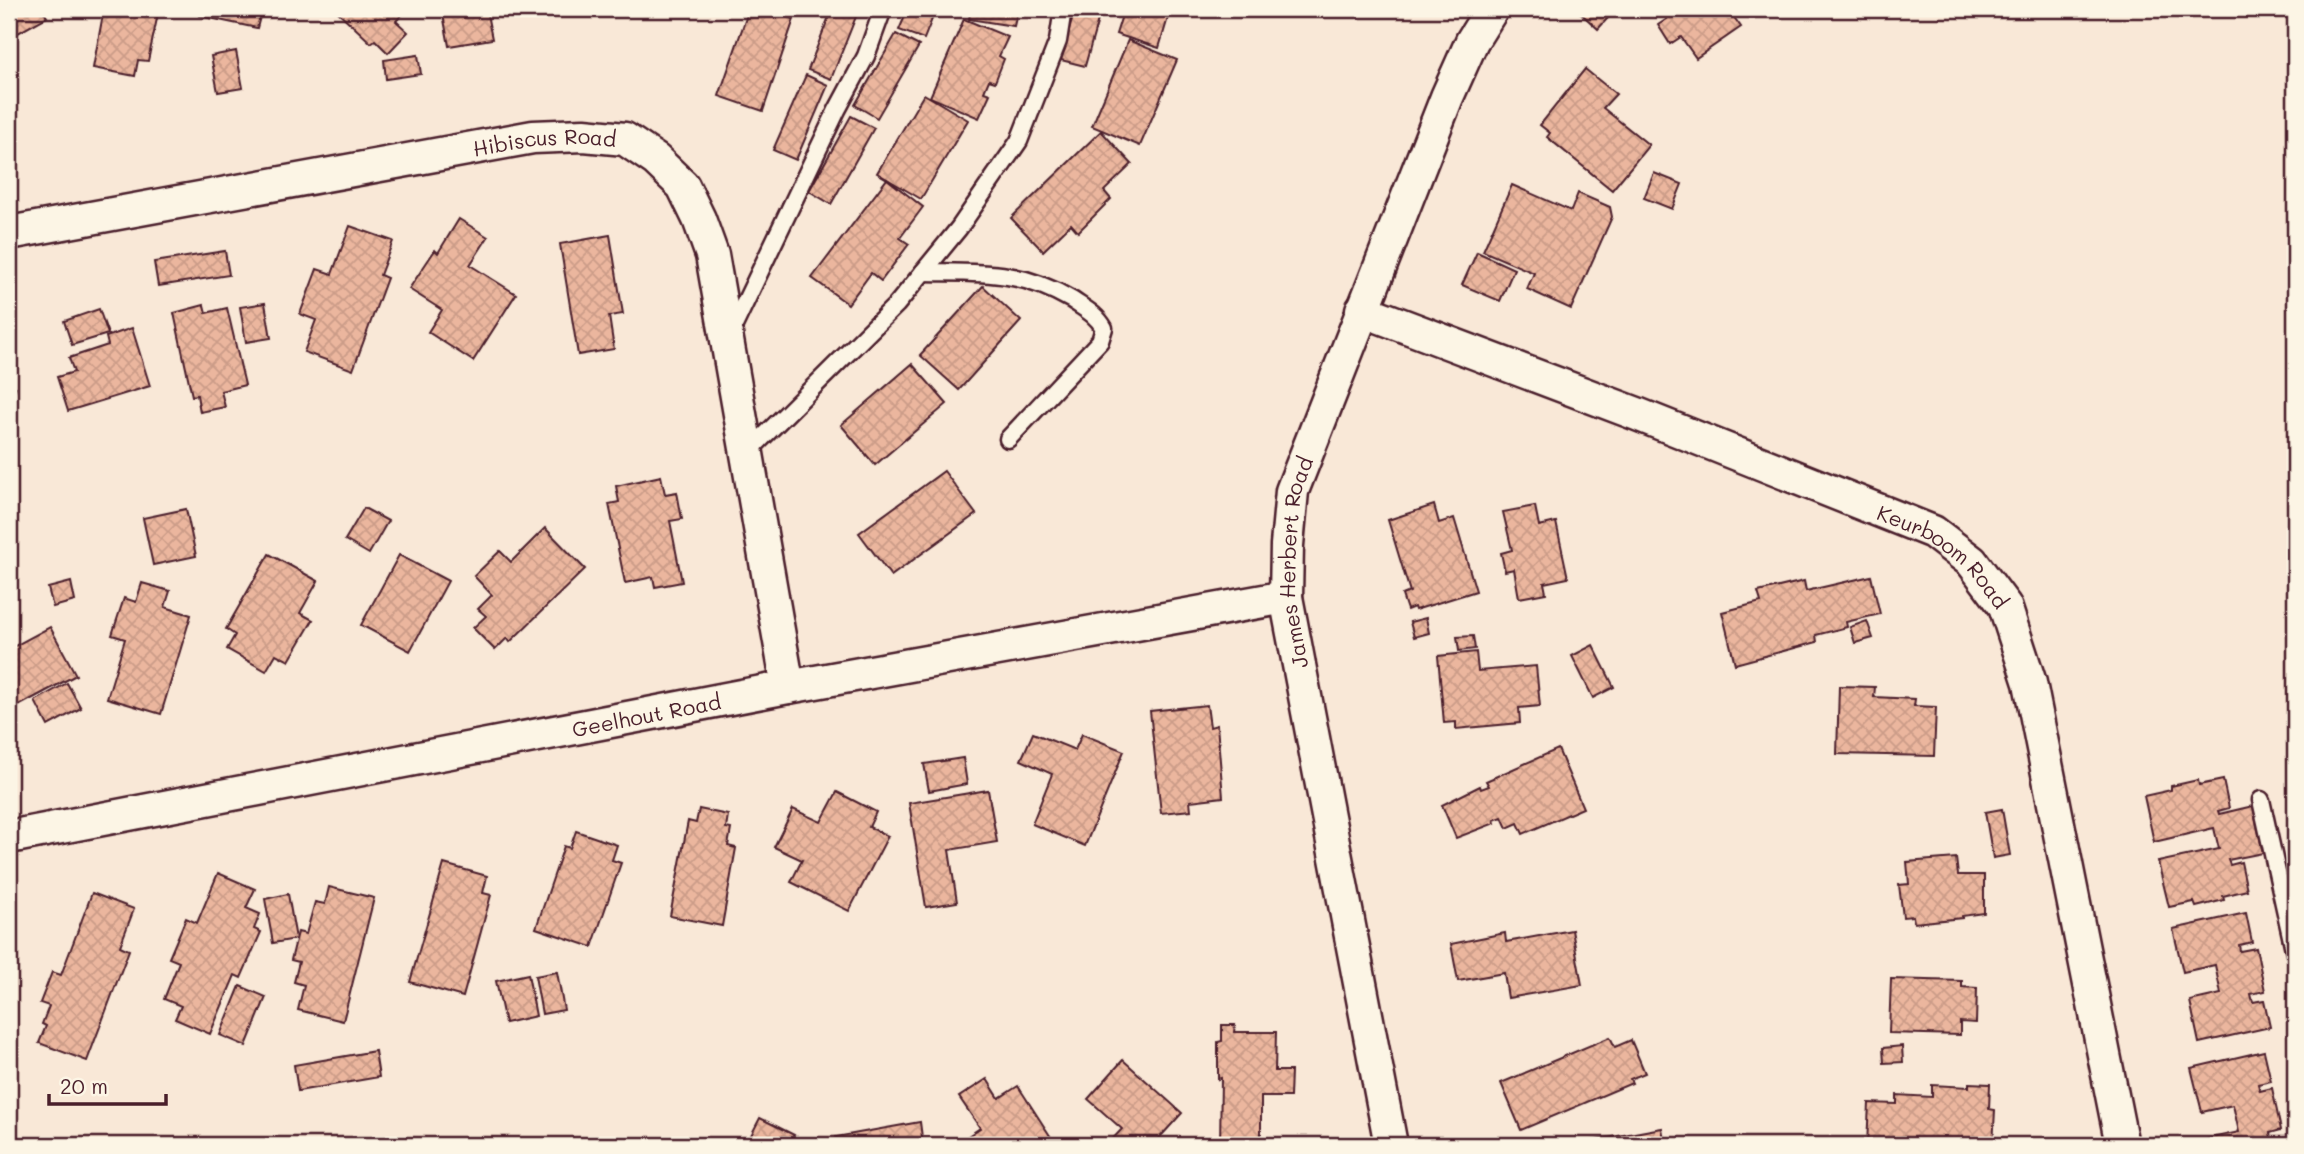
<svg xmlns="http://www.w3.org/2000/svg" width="2304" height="1154" font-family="Mali,sans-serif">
	<defs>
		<pattern id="building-cross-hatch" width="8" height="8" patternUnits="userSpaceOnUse" patternTransform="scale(1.75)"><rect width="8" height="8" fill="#ebb69e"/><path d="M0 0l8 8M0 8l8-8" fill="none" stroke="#cb9c88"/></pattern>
	</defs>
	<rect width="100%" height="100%" fill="#f9e8d7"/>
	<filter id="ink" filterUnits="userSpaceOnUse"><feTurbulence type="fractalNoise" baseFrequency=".0143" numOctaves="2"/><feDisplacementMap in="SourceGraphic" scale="14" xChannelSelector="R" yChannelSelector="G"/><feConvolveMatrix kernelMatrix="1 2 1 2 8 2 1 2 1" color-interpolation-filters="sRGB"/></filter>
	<g filter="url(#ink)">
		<g fill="url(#building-cross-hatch)" stroke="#4a1f2b" stroke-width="2">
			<polygon points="9,9 42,9 47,17 9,38"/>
			<polygon points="104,9 159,9 148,61 138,60 135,76 93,68"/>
			<polygon points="202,9 262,9 257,28 200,16"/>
			<polygon points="335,9 408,9 396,21 408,32 388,53 375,40 371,43"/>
			<polygon points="442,9 486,9 492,39 449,46"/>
			<polygon points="749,9 765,9 794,19 763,111 719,96"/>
			<polygon points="832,9 859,9 831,79 808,70"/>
			<polygon points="908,9 936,9 924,39 899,30"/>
			<polygon points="971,9 1018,9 1014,26 969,19"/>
			<polygon points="1075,9 1101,9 1085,66 1061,60"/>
			<polygon points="1124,9 1184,9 1182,15 1170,11 1159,48 1116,34"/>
			<polygon points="1576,9 1616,9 1598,29"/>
			<polygon points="1659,9 1728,9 1741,27 1696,58 1681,37 1670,44 1658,25 1667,19"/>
			<polygon points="964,19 1008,37 999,56 1004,59 995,82 989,80 984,92 990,94 979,118 930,97"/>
			<polygon points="896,34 919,46 877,118 855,105"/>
			<polygon points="1128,40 1177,60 1140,146 1092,126"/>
			<polygon points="236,51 243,88 218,92 211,56"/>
			<polygon points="418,55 421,74 386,79 384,60"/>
			<polygon points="1585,69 1616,94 1603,108 1649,145 1612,190 1547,137 1550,133 1540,125"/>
			<polygon points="806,75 828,85 796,160 773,150"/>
			<polygon points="11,94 18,131 9,133 9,95"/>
			<polygon points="924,94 968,120 921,199 877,173"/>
			<polygon points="851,116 874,128 831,204 809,191"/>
			<polygon points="1101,131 1132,164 1104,191 1111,199 1078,232 1071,224 1043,251 1011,218"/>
			<polygon points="1654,173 1682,184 1672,209 1644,198"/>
			<polygon points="887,179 923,207 900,238 909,244 881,281 871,273 848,304 812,278"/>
			<polygon points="1512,185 1571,211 1578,193 1610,207 1612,217 1571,309 1527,289 1534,273 1483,251"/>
			<polygon points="459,219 488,237 470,265 516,294 473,361 428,332 442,310 409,289 435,250 438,253"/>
			<polygon points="350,226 393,241 380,275 387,278 353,370 304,352 316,320 300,314 317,269 332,274"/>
			<polygon points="610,235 623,314 609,316 614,349 578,355 560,244"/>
			<polygon points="225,251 229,275 158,286 154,262"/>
			<polygon points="1477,252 1514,269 1500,301 1462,285"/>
			<polygon points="983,286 1021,321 959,390 920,355"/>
			<polygon points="265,303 271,338 246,342 240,307"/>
			<polygon points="204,305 206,313 227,308 245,385 221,391 225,407 200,412 197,395 192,396 174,313"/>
			<polygon points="99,309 108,334 72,345 64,321"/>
			<polygon points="132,328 150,386 68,411 57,377 74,372 69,358 108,345 106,337"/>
			<polygon points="912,364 947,404 875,465 841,425"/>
			<polygon points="9,385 16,387 9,409"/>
			<polygon points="944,471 976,514 891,576 859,533"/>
			<polygon points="661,476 665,494 677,492 682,519 670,521 682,582 655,587 653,577 625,583 609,504 619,502 616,486"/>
			<polygon points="1434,505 1439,523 1454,518 1476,591 1415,610 1414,607 1407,610 1402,595 1410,592 1388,520"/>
			<polygon points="1535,506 1539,526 1556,522 1568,578 1544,583 1546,593 1519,598 1514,569 1505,571 1501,553 1512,550 1503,512"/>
			<polygon points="364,508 388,521 369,554 345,540"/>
			<polygon points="186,509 196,556 153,565 143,518"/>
			<polygon points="545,528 585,569 510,642 507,638 495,650 473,628 486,616 478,609 492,595 474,576 500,551 511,562"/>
			<polygon points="269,554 318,581 300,613 313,620 289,661 276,654 266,671 227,649 235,635 226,629"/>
			<polygon points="399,555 448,581 410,651 361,625"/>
			<polygon points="1871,576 1880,614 1846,622 1847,627 1816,635 1817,642 1735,664 1722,612 1761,602 1758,592 1804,581 1806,591"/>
			<polygon points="71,582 75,601 53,607 48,588"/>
			<polygon points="142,583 170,591 165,607 191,615 161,714 107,698 125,639 112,635 124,598 136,602"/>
			<polygon points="1426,618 1429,633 1414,637 1410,622"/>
			<polygon points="1867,621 1873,638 1855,643 1850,627"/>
			<polygon points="50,627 76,675 9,711 9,649"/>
			<polygon points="1473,636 1475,649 1459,651 1457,637"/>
			<polygon points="1593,645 1614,687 1593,698 1572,656"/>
			<polygon points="1476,652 1478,671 1536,666 1540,706 1519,708 1520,723 1456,729 1456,722 1444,723 1438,656"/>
			<polygon points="67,683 81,708 48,726 35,701"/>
			<polygon points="1839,686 1875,687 1874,697 1915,699 1914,706 1936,707 1934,756 1837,754"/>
			<polygon points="1207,705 1210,727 1217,725 1223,797 1190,801 1191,810 1161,813 1150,711"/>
			<polygon points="1033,733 1075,750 1082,734 1124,751 1085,846 1032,824 1052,774 1021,760"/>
			<polygon points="1558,749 1583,808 1523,834 1518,823 1507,828 1502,817 1494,820 1495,823 1456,838 1442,805 1480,786 1481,789 1489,786 1486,781"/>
			<polygon points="963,758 967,784 929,791 924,764"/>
			<polygon points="2198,780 2199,785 2223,780 2229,808 2218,811 2219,814 2253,806 2263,853 2228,860 2230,865 2241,862 2247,890 2223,896 2224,900 2196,907 2194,902 2169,907 2158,862 2219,849 2214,828 2154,842 2144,796 2171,790 2171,786"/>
			<polygon points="988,790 997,842 949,850 957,902 926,907 909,803"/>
			<polygon points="837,792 876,812 869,827 888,836 849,911 791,882 802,860 774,847 793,809 821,822"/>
			<polygon points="699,809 728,815 726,828 731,829 728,846 736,848 722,926 670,916 688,821 696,823"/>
			<polygon points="2002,809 2010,855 1993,858 1985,812"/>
			<polygon points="576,831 617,845 612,860 621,863 592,947 536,928 564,846 570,848"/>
			<polygon points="1956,858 1958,875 1984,875 1984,913 1962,916 1962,918 1914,923 1913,916 1903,917 1899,885 1909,884 1907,862"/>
			<polygon points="444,864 487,876 483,893 491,895 463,997 410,982"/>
			<polygon points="218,873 255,889 246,908 260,914 254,929 261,932 241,978 235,975 210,1034 175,1019 181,1006 164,999 179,962 169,958 186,918 197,923"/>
			<polygon points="329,887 374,898 343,1021 298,1010 304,985 294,982 299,962 291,960 298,932 306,934 315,902 325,904"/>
			<polygon points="92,893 134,909 120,946 129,950 87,1061 39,1043 46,1026 42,1024 49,1006 40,1003 52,972 61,975"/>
			<polygon points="288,894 296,939 273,943 265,899"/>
			<polygon points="2246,913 2252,942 2239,945 2240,951 2256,948 2265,991 2251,994 2253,1002 2264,1000 2270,1027 2199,1043 2190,1001 2221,994 2215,965 2183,972 2173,929"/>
			<polygon points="1572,930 1582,985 1508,998 1504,973 1458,981 1451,944 1505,933 1506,942"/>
			<polygon points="557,972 564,1010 542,1014 535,976"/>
			<polygon points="528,974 536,1016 505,1023 496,981"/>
			<polygon points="1891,979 1962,981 1962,987 1977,988 1976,1023 1960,1022 1960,1035 1889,1033"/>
			<polygon points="240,986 266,997 246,1046 220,1035"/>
			<polygon points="1222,1025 1235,1025 1234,1032 1276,1032 1275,1071 1291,1071 1290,1097 1261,1097 1261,1145 1220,1145 1221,1078 1218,1079 1218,1042 1222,1041"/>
			<polygon points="1610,1037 1615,1047 1631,1040 1645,1073 1630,1079 1632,1083 1521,1130 1501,1083"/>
			<polygon points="1902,1046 1903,1062 1884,1063 1883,1048"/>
			<polygon points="375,1051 379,1077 298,1091 294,1065"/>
			<polygon points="2264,1051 2271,1081 2258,1084 2260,1091 2272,1088 2281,1130 2270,1133 2272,1142 2283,1140 2284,1145 2208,1145 2207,1139 2239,1132 2233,1105 2202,1112 2191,1068"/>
			<polygon points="1123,1060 1182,1113 1153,1145 1107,1145 1122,1129 1088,1099"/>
			<polygon points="987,1079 999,1098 1018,1086 1056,1145 973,1145 968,1136 980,1128 959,1097"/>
			<polygon points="1969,1083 1990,1084 1989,1109 1995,1110 1993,1145 1867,1145 1869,1103 1897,1104 1897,1095 1932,1097 1932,1085 1969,1087"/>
			<polygon points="760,1118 794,1135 788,1145 746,1145"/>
			<polygon points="920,1122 923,1145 838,1145 836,1137"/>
			<polygon points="1662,1128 1665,1145 1569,1145"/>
		</g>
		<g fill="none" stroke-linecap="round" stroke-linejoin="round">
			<defs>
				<g id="lane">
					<path d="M923 272C980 273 1020 269 1072 300 1085 309 1096 314 1104 328L1100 341 1008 439"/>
					<polyline points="731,332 837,110 866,56 883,9"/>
					<polyline points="747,453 897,304 959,228 1019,141 1058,41 1063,9"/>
					<polyline points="2261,800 2295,954"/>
				</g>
				<g id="street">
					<path id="s1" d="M9 233 533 137 584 135 625 139 656 160 683 186 699 219 712 255 788 687"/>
					<path id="s2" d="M1362 310 1637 414 1933 532 1972 562 2005 606 2030 683 2122 1145"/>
					<path id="s3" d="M9 837 788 687 1286 597"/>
					<path id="s4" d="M1391 1145 1286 597 1287 545 1292 491 1447 97 1472 41 1492 9"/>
				</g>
			</defs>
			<use href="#lane" stroke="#4a1f2b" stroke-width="21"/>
			<use href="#street" stroke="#4a1f2b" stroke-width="37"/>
			<use href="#lane" stroke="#fcf5e5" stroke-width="16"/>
			<use href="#street" stroke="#fcf5e5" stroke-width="32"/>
		</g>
	</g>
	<g text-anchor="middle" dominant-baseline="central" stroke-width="7" stroke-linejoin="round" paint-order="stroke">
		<g font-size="21" fill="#4a1f2b" stroke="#fcf5e5">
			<text stroke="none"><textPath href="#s1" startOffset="544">Hibiscus Road</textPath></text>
			<text stroke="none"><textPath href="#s2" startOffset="635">Keurboom Road</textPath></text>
			<text stroke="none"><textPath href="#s4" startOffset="593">James Herbert Road</textPath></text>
			<text stroke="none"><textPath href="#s3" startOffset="649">Geelhout Road</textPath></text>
		</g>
	</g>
	<rect width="2304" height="1154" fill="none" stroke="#fcf5e5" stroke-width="35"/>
	<rect x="18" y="18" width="2269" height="1119" fill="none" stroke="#4a1f2b" stroke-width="2.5" filter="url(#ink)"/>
	<path d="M49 1094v10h117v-10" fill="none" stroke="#4a1f2b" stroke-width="3.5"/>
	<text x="60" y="1094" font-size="21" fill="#4a1f2b" stroke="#fcf5e5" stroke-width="5" paint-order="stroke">20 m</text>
</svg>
